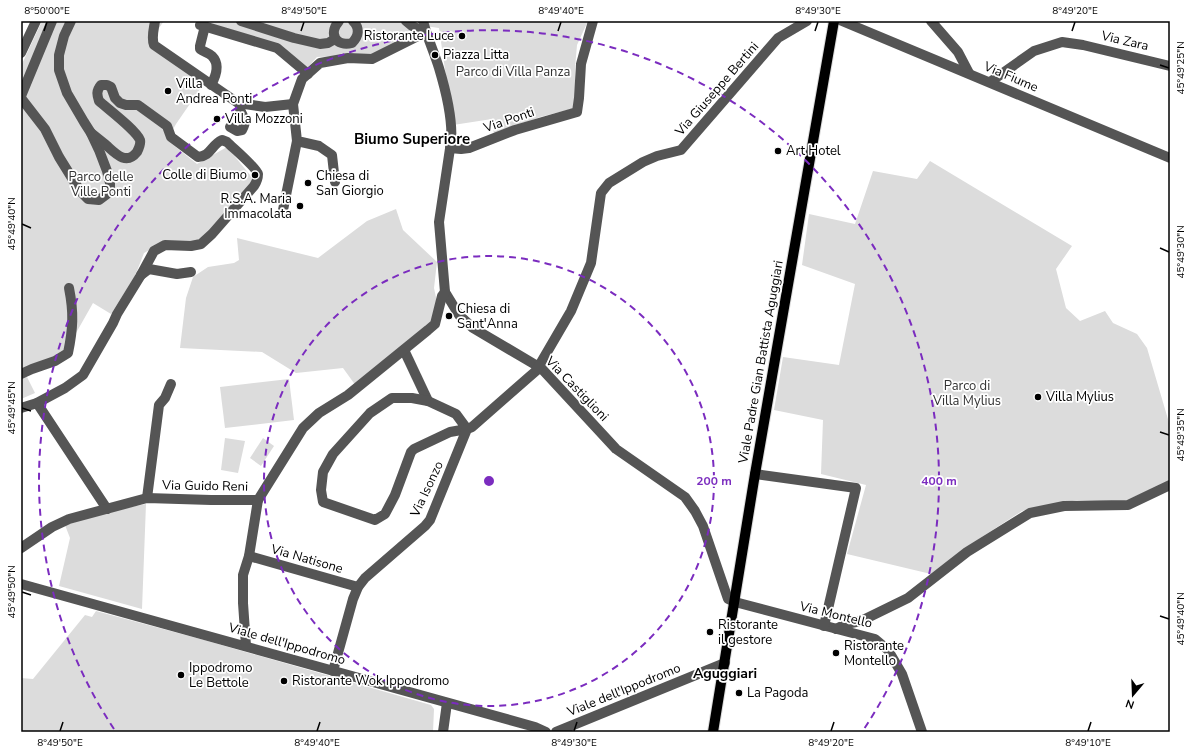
<svg xmlns="http://www.w3.org/2000/svg" width="1191" height="753" font-family="'Nunito Sans',sans-serif">
	<rect width="100%" height="100%" fill="#fff"/>
	<g fill="#dcdcdc">
		<polygon points="42,21 164,21 151,39 207,79 176,124 167,140 197,164 227,147 255,181 201,241 162,243 144,253 135,276 111,314 93,303 63,356 23,369 35,393 21,399 21,66"/>
		<polygon points="198,21 414,21 407,35 371,55 317,57 307,68 278,45"/>
		<polygon points="425,21 588,21 577,45 575,68 575,108 540,117 494,135 492,119 453,125 439,28 425,26"/>
		<polygon points="930,161 1072,246 1056,269 1066,308 1080,321 1105,311 1113,323 1137,334 1147,348 1170,426 1170,481 1122,502 1077,500 1022,511 965,548 931,574 847,554 866,485 821,474 823,420 774,410 783,357 839,365 855,284 802,265 809,214 855,224 873,171 917,179"/>
		<polygon points="396,209 403,230 437,262 434,288 437,302 430,325 356,386 343,368 296,373 262,352 180,348 186,298 193,277 208,267 234,263 239,260 237,238 318,258 367,221"/>
		<polygon points="289,379 294,420 225,428 220,387"/>
		<polygon points="225,438 245,441 238,473 221,470"/>
		<polygon points="263,438 274,446 261,466 250,458"/>
		<polygon points="146,504 142,609 59,586 70,538 65,525 111,511"/>
		<polygon points="96,611 204,640 431,705 434,709 433,732 21,732 21,678 33,679 85,615 92,617"/>
	</g>
	<g fill="none" stroke-linecap="round" stroke-linejoin="round">
		<defs>
			<polyline id="major" points="713,732 755,474 834,21"/>
		</defs>
		<use href="#major" stroke="#dbdbdb" stroke-width="12"/>
		<g stroke="#555" stroke-width="10">
			<path d="M155 21C154 29 151 37 154 45L238 103 265 107 293 104"/>
			<polyline points="241,21 294,38 320,44 328,43 335,39"/>
			<path d="M339 21C328 34 336 47 352 43 359 36 360 28 353 21"/>
			<polyline points="406,21 412,26 426,32"/>
			<path d="M423 21C427 37 434 52 439 68 445 88 453 121 451 142L439 222 445 292 459 315 473 328 534 364 537 367 542 369 616 449 685 497 695 511 703 526 728 599 735 602 875 639 888 650 902 674 922 732"/>
			<polyline points="842,21 1170,158"/>
			<polyline points="931,21 958,52 969,73"/>
			<polyline points="200,25 277,48 308,74"/>
			<path d="M205 26 200 46V49C204 52 209 53 212 56 220 64 216 76 211 85"/>
			<polyline points="21,53 36,21"/>
			<polyline points="990,82 1034,51 1062,42 1083,45 1170,66"/>
			<polyline points="21,96 52,21"/>
			<polyline points="21,98 45,129 59,157 80,191 88,199 99,200 107,194 110,188 110,183 107,171 99,150 91,133 84,122 67,93 59,70 59,55 64,36 71,21"/>
			<path d="M230 127 237 131 242 130C248 119 243 119 240 109L242 103"/>
			<path d="M91 133C96 137 101 141 106 145 115 153 126 166 137 152 139 148 141 144 140 140 136 130 108 109 99 101 97 95 96 91 101 85H107L111 87 115 98 120 103 126 105H138L167 126 171 137 198 157C211 156 211 145 222 140L227 142C233 148 256 167 258 174 258 178 256 183 254 186L212 234 201 244 191 246 165 245 154 251 141 275"/>
			<polyline points="450,148 461,149 469,148 515,130 577,112 579,98 581,64 593,21"/>
			<polyline points="335,182 332,155 319,146 297,141 293,104 302,79 320,63 348,58 372,59 426,32"/>
			<polyline points="283,210 297,141"/>
			<polyline points="404,350 428,401"/>
			<path d="M21 374 32 369 55 361 68 353C73 329 74 313 69 288"/>
			<polygon points="392,398 412,398 428,401 456,414 467,429 450,432 414,449 411,452 395,495 385,514 375,520 323,502 321,490 323,472 333,454 370,413"/>
			<polyline points="37,403 107,509"/>
			<polyline points="21,408 37,403 65,388 83,375 113,323 117,314 141,275 149,269 177,274 191,272"/>
			<polyline points="755,474 856,488 824,626"/>
			<polyline points="147,498 159,405 165,398 171,384"/>
			<polyline points="21,548 52,527 69,519 147,498 211,500 258,500 303,428 319,413 348,395 428,330 435,324 442,296 445,292"/>
			<polyline points="249,556 358,587"/>
			<polyline points="21,584 535,727 546,732"/>
			<polyline points="836,629 846,624 861,621 908,598 967,552 1030,513 1064,506 1128,505 1170,485"/>
			<polyline points="246,646 243,603 243,575 249,556 258,500"/>
			<polyline points="333,671 353,599 358,587 365,578 425,526 430,520 467,429 472,427 529,377 536,371 571,311 591,263 601,193 609,183 643,162 657,156 681,150 778,38 807,21"/>
			<polyline points="443,732 447,703"/>
			<polyline points="556,732 725,663"/>
		</g>
		<use href="#major" stroke="#000" stroke-width="10"/>
	</g>
	<path fill="none" stroke="#000" stroke-width="1.5" d="M44 31 47 22M301 31 304 22M558 31 561 22M815 31 818 22M1072 31 1075 22M1160 65 1169 68M22 224 31 228M1160 248 1169 252M22 408 31 411M1160 432 1169 435M22 592 31 595M1160 616 1169 619M60 731 63 722M317 731 320 722M574 731 577 722M831 731 834 722M1088 731 1091 722"/>
	<g fill="none" stroke="#7b2cbf" stroke-width="2" stroke-dasharray="7 5">
		<circle cx="489" cy="481" r="225"/>
		<path d="M114 729A450 450 0 1 1 864 729"/>
	</g>
	<g fill="#000" stroke="#fff" stroke-width="1.5">
		<circle cx="462" cy="36" r="4"/>
		<circle cx="435" cy="55" r="4"/>
		<circle cx="168" cy="91" r="4"/>
		<circle cx="217" cy="119" r="4"/>
		<circle cx="778" cy="151" r="4"/>
		<circle cx="255" cy="175" r="4"/>
		<circle cx="308" cy="183" r="4"/>
		<circle cx="300" cy="206" r="4"/>
		<circle cx="449" cy="316" r="4"/>
		<circle cx="1038" cy="397" r="4"/>
		<circle cx="710" cy="632" r="4"/>
		<circle cx="836" cy="653" r="4"/>
		<circle cx="181" cy="675" r="4"/>
		<circle cx="284" cy="681" r="4"/>
		<circle cx="739" cy="693" r="4"/>
	</g>
	<g text-anchor="middle" dominant-baseline="central" stroke-width="3.5" stroke-linejoin="round" paint-order="stroke">
		<g font-size="13" fill="#000" stroke="#fff" text-anchor="start">
			<text x="454" y="36" text-anchor="end">Ristorante Luce</text>
			<text x="443" y="55">Piazza Litta</text>
			<text x="176" y="84">Villa<tspan x="176" dy="15">Andrea Ponti</tspan></text>
			<text x="225" y="119">Villa Mozzoni</text>
			<text x="786" y="151">Art Hotel</text>
			<text x="247" y="175" text-anchor="end">Colle di Biumo</text>
			<text x="316" y="176">Chiesa di<tspan x="316" dy="15">San Giorgio</tspan></text>
			<text x="292" y="199" text-anchor="end">R.S.A. Maria<tspan x="292" dy="15">Immacolata</tspan></text>
			<text x="457" y="309">Chiesa di<tspan x="457" dy="15">Sant'Anna</tspan></text>
			<text x="1046" y="397">Villa Mylius</text>
			<text x="718" y="625">Ristorante<tspan x="718" dy="15">il gestore</tspan></text>
			<text x="844" y="646">Ristorante<tspan x="844" dy="15">Montello</tspan></text>
			<text x="189" y="668">Ippodromo<tspan x="189" dy="15">Le Bettole</tspan></text>
			<text x="292" y="681">Ristorante Wok Ippodromo</text>
			<text x="747" y="693">La Pagoda</text>
		</g>
		<g font-size="13" fill="#000" stroke="#fff">
			<text transform="translate(1125 41) rotate(13)">Via Zara</text>
			<text transform="translate(1011 77) rotate(23)">Via Fiume</text>
			<text transform="translate(717 89) rotate(-49)">Via Giuseppe Bertini</text>
			<text transform="translate(509 120) rotate(-19)">Via Ponti</text>
			<text transform="translate(761 362) rotate(-80)">Viale Padre Gian Battista Aguggiari</text>
			<text transform="translate(577 389) rotate(46)">Via Castiglioni</text>
			<text transform="translate(205 486) rotate(1)">Via Guido Reni</text>
			<text transform="translate(427 489) rotate(-65)">Via Isonzo</text>
			<text transform="translate(307 559) rotate(16)">Via Natisone</text>
			<text transform="translate(836 615) rotate(14)">Via Montello</text>
			<text transform="translate(287 644) rotate(16)">Viale dell'Ippodromo</text>
			<text transform="translate(624 690) rotate(-22)">Viale dell'Ippodromo</text>
		</g>
		<g font-size="13" fill="#333" stroke="#fff">
			<text x="513" y="72">Parco di Villa Panza</text>
			<text x="101" y="177">Parco delle<tspan x="101" dy="15">Ville Ponti</tspan></text>
			<text x="967" y="386">Parco di<tspan x="967" dy="15">Villa Mylius</tspan></text>
		</g>
		<g font-size="14" font-weight="bold" fill="#000" stroke="#fff">
			<text x="725" y="673">Aguggiari</text>
		</g>
		<g font-size="15" font-weight="bold" fill="#000" stroke="#fff">
			<text x="412" y="139">Biumo Superiore</text>
		</g>
	</g>
	<circle cx="489" cy="481" r="6" fill="#7b2cbf" stroke="#fff" stroke-width="2"/>
	<g font-size="12" text-anchor="middle" font-weight="bold" fill="#7b2cbf" stroke="#fff" stroke-width="3.5" stroke-linejoin="round" paint-order="stroke">
		<text x="714" y="485">200 m</text>
		<text x="939" y="485">400 m</text>
	</g>
	<rect width="1191" height="753" fill="none" stroke="#ffffff" stroke-width="44"/>
	<g transform="translate(1133 695) rotate(199)" stroke="#ffffff" stroke-width="3" paint-order="stroke">
	<path d="M0-3L7 15L0 10L-7 15Z" fill="#000000"/>
	<text y="-6" font-size="11" font-weight="bold" text-anchor="middle" fill="#000000">N</text>
	</g>
	<rect x="22" y="22" width="1147" height="709" fill="none" stroke="#000" stroke-width="1.5"/>
	<g font-size="10" text-anchor="middle" fill="#000">
		<text x="47" y="14">8°50'00"E</text>
		<text x="304" y="14">8°49'50"E</text>
		<text x="561" y="14">8°49'40"E</text>
		<text x="818" y="14">8°49'30"E</text>
		<text x="1075" y="14">8°49'20"E</text>
		<text transform="translate(1180 68) rotate(-90)" y="4">45°49'25"N</text>
		<text transform="translate(11 224) rotate(-90)" y="4">45°49'40"N</text>
		<text transform="translate(1180 252) rotate(-90)" y="4">45°49'30"N</text>
		<text transform="translate(11 408) rotate(-90)" y="4">45°49'45"N</text>
		<text transform="translate(1180 435) rotate(-90)" y="4">45°49'35"N</text>
		<text transform="translate(11 592) rotate(-90)" y="4">45°49'50"N</text>
		<text transform="translate(1180 619) rotate(-90)" y="4">45°49'40"N</text>
		<text x="60" y="746">8°49'50"E</text>
		<text x="317" y="746">8°49'40"E</text>
		<text x="574" y="746">8°49'30"E</text>
		<text x="831" y="746">8°49'20"E</text>
		<text x="1088" y="746">8°49'10"E</text>
	</g>
</svg>
